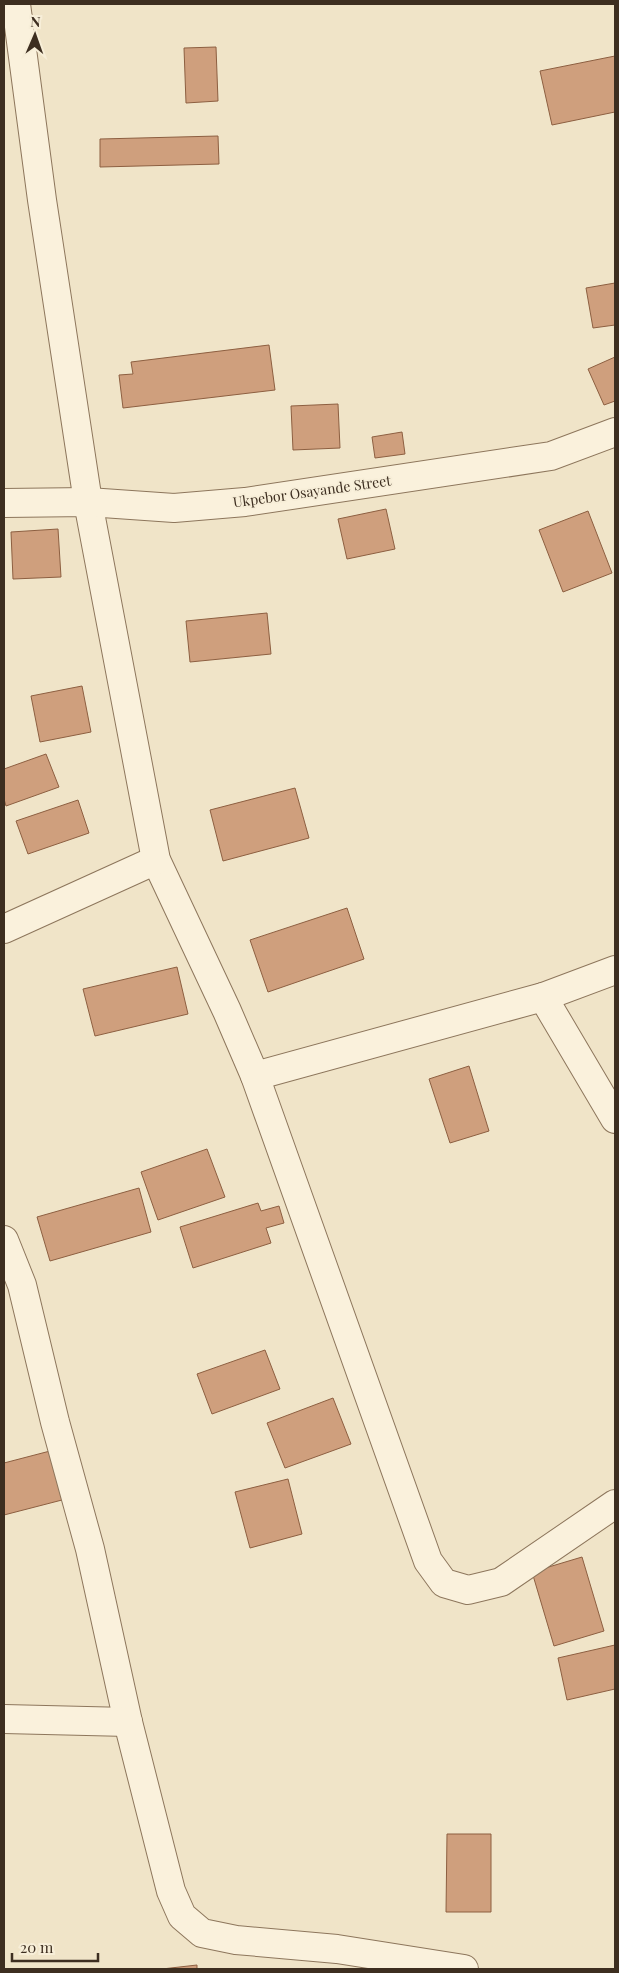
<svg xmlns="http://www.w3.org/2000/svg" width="619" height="1973" font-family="'Playfair Display',serif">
	<rect width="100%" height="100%" fill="#f0e4c8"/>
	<g fill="#cf9f7d" stroke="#8d5f41">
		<polygon points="216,47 218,101 186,103 184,48"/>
		<polygon points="615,56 615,112 552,125 540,71"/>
		<polygon points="218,136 219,164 100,167 100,139"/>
		<polygon points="615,283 615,325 593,328 586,288"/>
		<polygon points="269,345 275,390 123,408 119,375 133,374 131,362"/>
		<polygon points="615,357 615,401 604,405 588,369"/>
		<polygon points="338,404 340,448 293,450 291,406"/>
		<polygon points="402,432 405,454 375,458 372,437"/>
		<polygon points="386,509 395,549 347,559 338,519"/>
		<polygon points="588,511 612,573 563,592 539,530"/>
		<polygon points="58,529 61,577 13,579 11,532"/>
		<polygon points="267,613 271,654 190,662 186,621"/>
		<polygon points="82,686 91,732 40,742 31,696"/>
		<polygon points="46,754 59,787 6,806 4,799 4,769"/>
		<polygon points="295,788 309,838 223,861 210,810"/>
		<polygon points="78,800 89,833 28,854 16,821"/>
		<polygon points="347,908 364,959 268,992 250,940"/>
		<polygon points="177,967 188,1014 95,1036 83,989"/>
		<polygon points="469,1066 489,1131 450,1143 429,1079"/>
		<polygon points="207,1149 225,1197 158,1220 141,1172"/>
		<polygon points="139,1188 151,1232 50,1261 37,1217"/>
		<polygon points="258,1203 261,1211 279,1206 284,1223 266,1228 271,1243 193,1268 180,1227"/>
		<polygon points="265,1350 280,1389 212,1414 197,1374"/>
		<polygon points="333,1398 351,1444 285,1468 267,1423"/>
		<polygon points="50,1451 62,1500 4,1515 4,1463"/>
		<polygon points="288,1479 302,1534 250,1548 235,1492"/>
		<polygon points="582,1557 604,1631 554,1646 532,1572"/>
		<polygon points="615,1645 615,1689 567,1700 558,1658"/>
		<polygon points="447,1834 491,1834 491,1912 446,1912"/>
		<polygon points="197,1965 197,1969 162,1969"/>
	</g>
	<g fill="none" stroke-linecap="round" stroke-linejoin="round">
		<defs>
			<g id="minor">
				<polyline points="16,4 42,200 88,502 156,860 227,1011 255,1076 543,997 615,970"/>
				<polyline points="4,503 88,502 174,508 245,502 551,456 615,432"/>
				<polyline points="4,929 156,860"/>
				<polyline points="543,997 615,1119"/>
				<polyline points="255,1076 428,1561 444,1583 468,1590 501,1582 615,1504"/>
				<polyline points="4,1240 22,1285 55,1422 90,1549 128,1722 171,1891 182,1916 202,1933 236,1940 337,1949 464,1969"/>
				<polyline points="4,1719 128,1722"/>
			</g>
		</defs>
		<use href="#minor" stroke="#8d765c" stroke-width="30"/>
		<use href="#minor" stroke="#faf1dc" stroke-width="28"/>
	</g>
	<g text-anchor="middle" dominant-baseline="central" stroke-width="4" stroke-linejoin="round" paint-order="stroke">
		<g font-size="14" fill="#3d2e20" stroke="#f7eed8">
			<text transform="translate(312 491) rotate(-8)">Ukpebor Osayande Street</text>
		</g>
	</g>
	<rect width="619" height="1973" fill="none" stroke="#3d2e20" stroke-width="10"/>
	<g transform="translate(35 35) rotate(2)" stroke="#f7eed8" stroke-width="4" paint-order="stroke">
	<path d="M0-4L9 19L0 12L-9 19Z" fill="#3d2e20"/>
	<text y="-8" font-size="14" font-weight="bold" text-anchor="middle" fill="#3d2e20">N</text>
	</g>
	<path d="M12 1953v8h86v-8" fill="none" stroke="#3d2e20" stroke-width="2.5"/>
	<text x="20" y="1953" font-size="15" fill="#3d2e20" stroke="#f7eed8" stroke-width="4" paint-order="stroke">20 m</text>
</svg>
